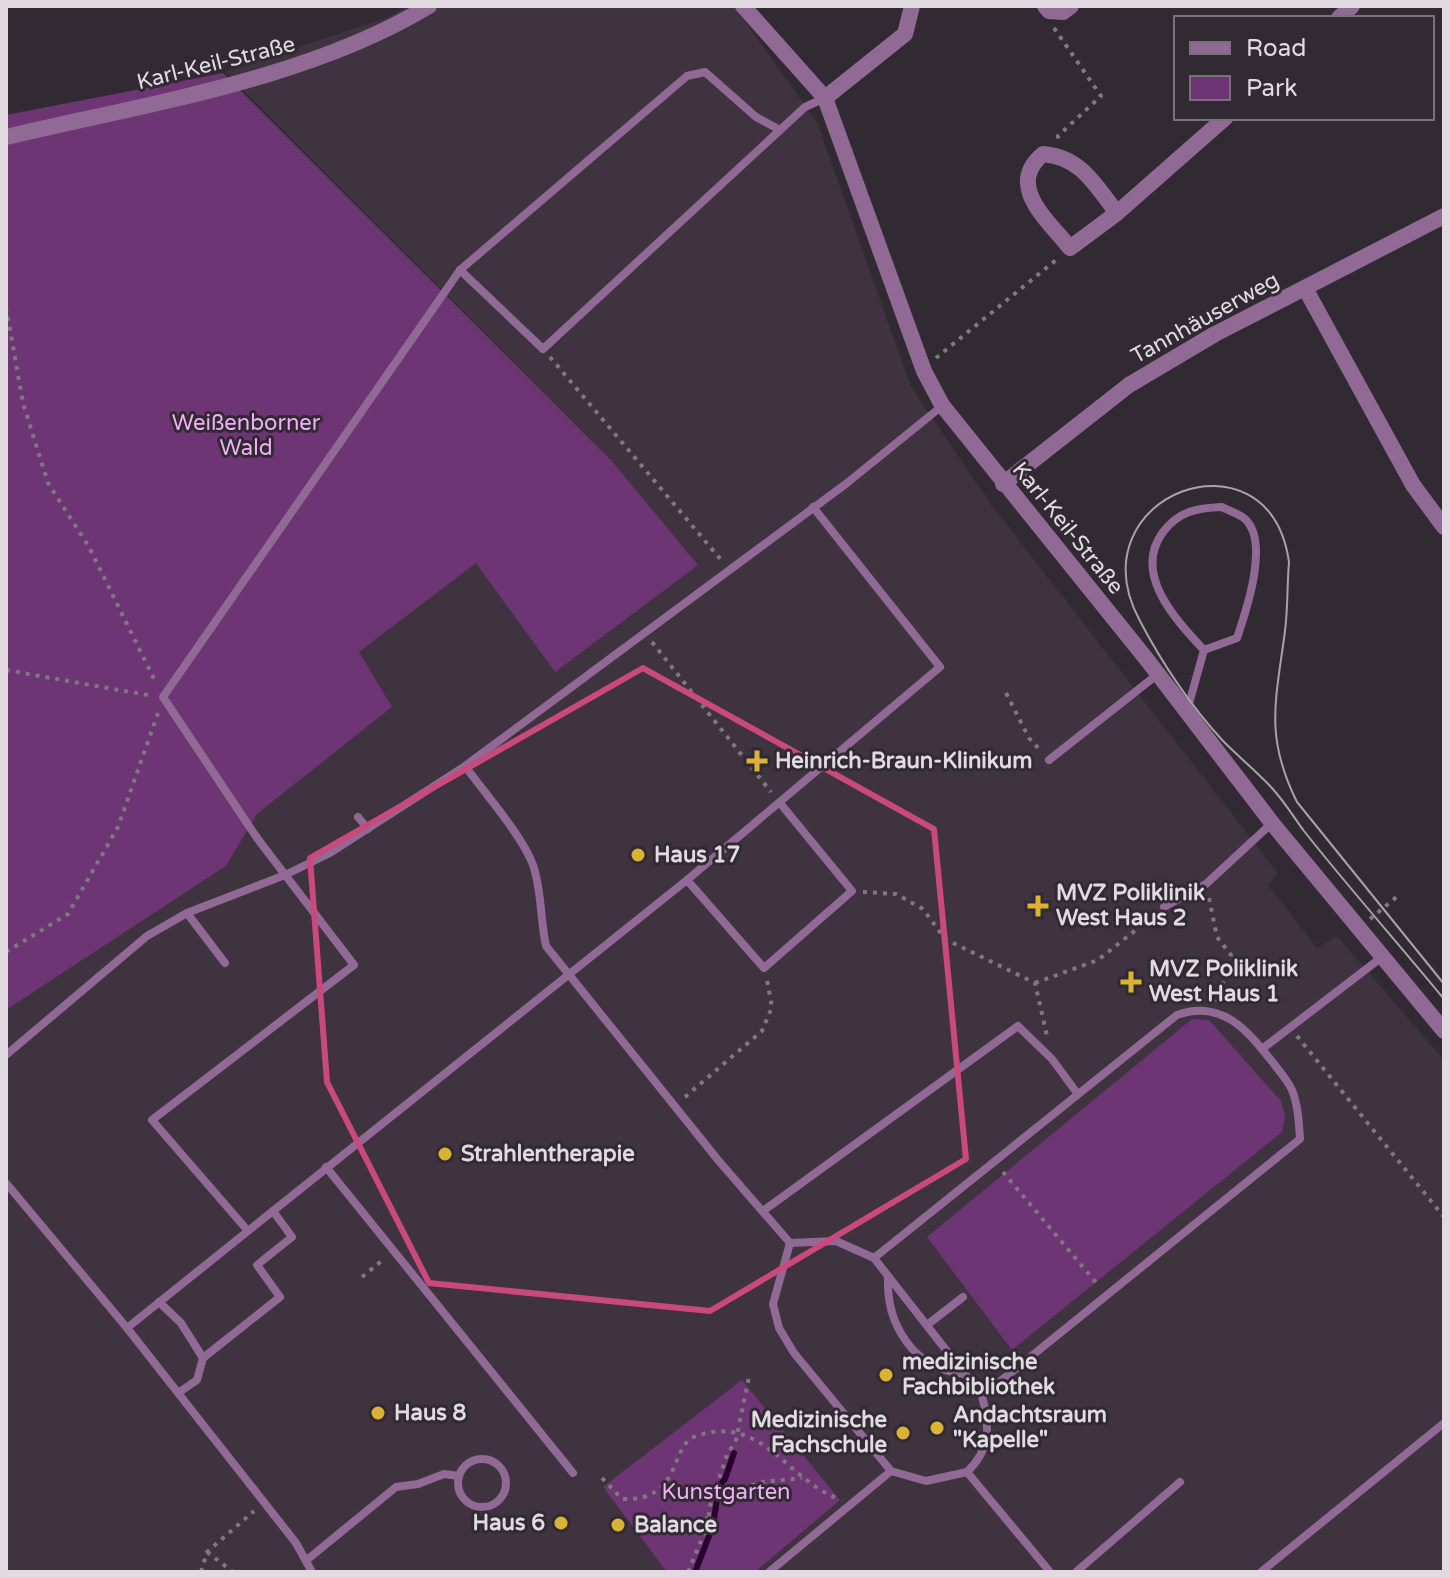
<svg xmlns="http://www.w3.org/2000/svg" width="1450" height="1578" font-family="'Varela Round',sans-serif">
	<rect width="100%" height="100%" fill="#322a33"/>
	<polygon fill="#3f3340" points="407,6 734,6 817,122 911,387 992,506 1278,873 1268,885 1317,948 1337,936 1444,1060 1444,1572 6,1572 6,1010 226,866 257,814 391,708 359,652 477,562 697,565 611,460 225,72 391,16"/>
	<g fill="#6d3573">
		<polygon points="223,73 611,460 698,565 555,672 476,563 359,652 392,707 257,814 226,866 6,1010 6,115"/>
		<polygon points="1192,1019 1209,1020 1281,1101 1285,1116 1282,1132 1012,1350 927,1237"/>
		<polygon points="742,1380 840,1500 755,1572 667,1572 603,1487"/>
	</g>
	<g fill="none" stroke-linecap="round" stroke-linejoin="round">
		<polyline stroke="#29002e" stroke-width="6" points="695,1572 713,1526 719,1486 725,1479 734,1453"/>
		<g stroke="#807880" stroke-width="4" stroke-dasharray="4 6" stroke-linecap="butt">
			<polyline points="1054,28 1101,96 1058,136 1058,142"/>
			<polyline points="6,307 23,403 48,483 89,547 156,683"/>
			<polyline points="550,357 722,561"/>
			<polyline points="936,358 1056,260"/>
			<polyline points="652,642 771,792"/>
			<polyline points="6,670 153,696"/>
			<polyline points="1006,693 1029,738 1041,751"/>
			<polyline points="863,892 896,894 923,909 945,939 1035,983 1047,1036"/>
			<polyline points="1209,898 1217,937 1231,955 1217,1002"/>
			<polyline points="1370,919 1399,895"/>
			<polyline points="6,952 68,914 118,827 158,713"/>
			<polyline points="1035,983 1098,960 1156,914"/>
			<polyline points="1297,1036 1444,1217"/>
			<polyline points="685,1097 762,1031 772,1007 767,980"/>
			<polyline points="1003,1172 1098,1285"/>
			<polyline points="362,1277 384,1259"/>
			<path d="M602 1478 622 1499C683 1502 669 1445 696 1436 761 1414 784 1476 836 1498"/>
			<polyline points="713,1497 763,1482 802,1478"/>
			<polyline points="637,1517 674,1526 708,1518"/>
			<polyline points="207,1552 233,1572"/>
			<polyline points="201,1572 207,1552 254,1511"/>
			<polyline points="688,1572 709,1522 709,1509 727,1455 736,1440 749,1377"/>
		</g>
		<g stroke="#906995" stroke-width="8">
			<polyline points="460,270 543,349 805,107 825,98"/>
			<path d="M1222 507C1229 511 1240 514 1245 519 1270 542 1246 611 1237 638L1204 650C1176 620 1132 574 1163 532 1179 511 1197 508 1222 507Z"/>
			<polyline points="1187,711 1204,650"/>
			<polyline points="1049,760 1158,674"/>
			<path d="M465 766C484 792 523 837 533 865 542 891 540 919 546 946L718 1160 790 1243"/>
			<polyline points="358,817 368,829"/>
			<polyline points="687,880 764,968 852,891 780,803"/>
			<polyline points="1164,907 1206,884 1272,823"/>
			<polyline points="187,913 225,963"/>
			<polyline points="1262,1049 1382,957"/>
			<polyline points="6,1055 147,936 187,913 285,875 330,853 465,766 847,483 942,406"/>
			<polyline points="326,1167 573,1473"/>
			<polyline points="6,1183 127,1328"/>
			<polyline points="763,1211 1018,1026 1052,1059 1077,1093"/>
			<polyline points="248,1231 687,880 940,667 813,507"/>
			<path d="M790 1243 836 1241 874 1258 982 1396C990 1427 991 1449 967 1472L1050 1572"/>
			<polyline points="790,1243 773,1304 779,1328 794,1353 891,1471 926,1481 967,1472"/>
			<path d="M874 1258 1177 1015C1223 999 1248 1031 1274 1064 1280 1072 1288 1081 1292 1090 1298 1105 1299 1123 1300 1139L982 1396"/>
			<path d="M888 1277C886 1324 913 1369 964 1374"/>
			<polyline points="159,1302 181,1323 203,1358 197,1380 178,1393"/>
			<polyline points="927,1325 963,1297"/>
			<polyline points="203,1358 280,1297 257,1265 292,1237 273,1211"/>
			<circle cx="482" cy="1483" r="24"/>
			<polyline points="308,1559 396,1487 418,1484 444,1474 459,1476"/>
			<polyline points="312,1572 296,1543 127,1328 248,1231 152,1120 354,965 257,838 163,697 460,270 687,76 705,72 756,117 780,130"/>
			<polyline points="769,1572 891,1471"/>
			<polyline points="1076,1572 1180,1482"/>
			<polyline points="1261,1572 1444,1423"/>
		</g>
		<g stroke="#906995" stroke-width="16">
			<polyline points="743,6 825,98 924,371 942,405 1148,661 1272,823 1444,1031"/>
			<polyline points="1045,6 1049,11 1063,12 1071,6"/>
			<polyline points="1339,18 1352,6"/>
			<polyline points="825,98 905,34 912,6"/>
			<path d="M6 137C144 104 307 80 429 6"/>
			<path d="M1117 213C1095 185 1081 157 1043 154 1005 186 1048 220 1070 248L1117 213 1225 118"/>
			<polyline points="1305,288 1413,485 1444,527"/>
			<polyline points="1003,484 1129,385 1215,334 1444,216"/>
		</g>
		<path stroke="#a7a1a8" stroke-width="2" d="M1444 984 1297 802C1264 736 1276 700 1285 631 1288 608 1287 585 1289 562 1269 422 1072 495 1140 621 1162 663 1191 706 1223 741 1239 757 1256 771 1271 787 1284 801 1293 816 1304 831 1349 888 1398 943 1444 999"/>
	</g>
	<path fill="none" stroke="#ca497c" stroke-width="6" stroke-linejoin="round" d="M643 668 934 829 966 1159 710 1311 429 1283 327 1082 310 858Z"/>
	<g fill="#dab334" stroke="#322a33" stroke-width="3">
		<path d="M753 749h8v8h8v8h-8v8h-8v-8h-8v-8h8z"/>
		<circle cx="638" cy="855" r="8"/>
		<path d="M1034 894h8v8h8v8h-8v8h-8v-8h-8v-8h8z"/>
		<path d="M1127 970h8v8h8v8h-8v8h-8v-8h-8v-8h8z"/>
		<circle cx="445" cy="1154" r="8"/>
		<circle cx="886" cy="1375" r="8"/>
		<circle cx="378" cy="1413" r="8"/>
		<circle cx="937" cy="1428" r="8"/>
		<circle cx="903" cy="1433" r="8"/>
		<circle cx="561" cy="1523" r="8"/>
		<circle cx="618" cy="1525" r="8"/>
	</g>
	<g text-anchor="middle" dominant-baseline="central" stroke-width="6" stroke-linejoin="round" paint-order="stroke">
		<g font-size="22" fill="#e1dbe1" stroke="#322a33">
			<text transform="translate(216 63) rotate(-14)">Karl-Keil-Straße</text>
			<text transform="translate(1205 318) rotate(-29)">Tannhäuserweg</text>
			<text transform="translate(1068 528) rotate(51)">Karl-Keil-Straße</text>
		</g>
		<g font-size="22" fill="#f0b0f7" stroke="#322a33">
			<text x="246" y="423">Weißenborner<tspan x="246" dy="25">Wald</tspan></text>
			<text x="726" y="1492">Kunstgarten</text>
		</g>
		<g font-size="22" font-weight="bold" fill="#e1dbe1" stroke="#322a33" text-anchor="start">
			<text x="775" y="761">Heinrich-Braun-Klinikum</text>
			<text x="654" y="855">Haus 17</text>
			<text x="1056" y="893">MVZ Poliklinik<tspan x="1056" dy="25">West Haus 2</tspan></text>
			<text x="1149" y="969">MVZ Poliklinik<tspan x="1149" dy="25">West Haus 1</tspan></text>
			<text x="461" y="1154">Strahlentherapie</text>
			<text x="902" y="1362">medizinische<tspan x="902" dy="25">Fachbibliothek</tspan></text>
			<text x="394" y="1413">Haus 8</text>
			<text x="953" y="1415">Andachtsraum<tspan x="953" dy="25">"Kapelle"</tspan></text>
			<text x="887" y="1420" text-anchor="end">Medizinische<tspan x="887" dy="25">Fachschule</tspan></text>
			<text x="545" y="1523" text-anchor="end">Haus 6</text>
			<text x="634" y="1525">Balance</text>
		</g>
	</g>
	<rect width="1450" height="1578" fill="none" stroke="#e1dbe1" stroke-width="16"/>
	<rect x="1174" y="16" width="260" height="104" fill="#322a33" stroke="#787179" stroke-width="2"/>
	<rect x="1190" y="42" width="40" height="12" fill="#906995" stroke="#787179" stroke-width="2"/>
	<text x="1246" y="56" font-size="24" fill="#e1dbe1">Road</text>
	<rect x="1190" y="76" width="40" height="24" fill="#6d3573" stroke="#787179" stroke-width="2"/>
	<text x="1246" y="96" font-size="24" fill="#e1dbe1">Park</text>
</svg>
